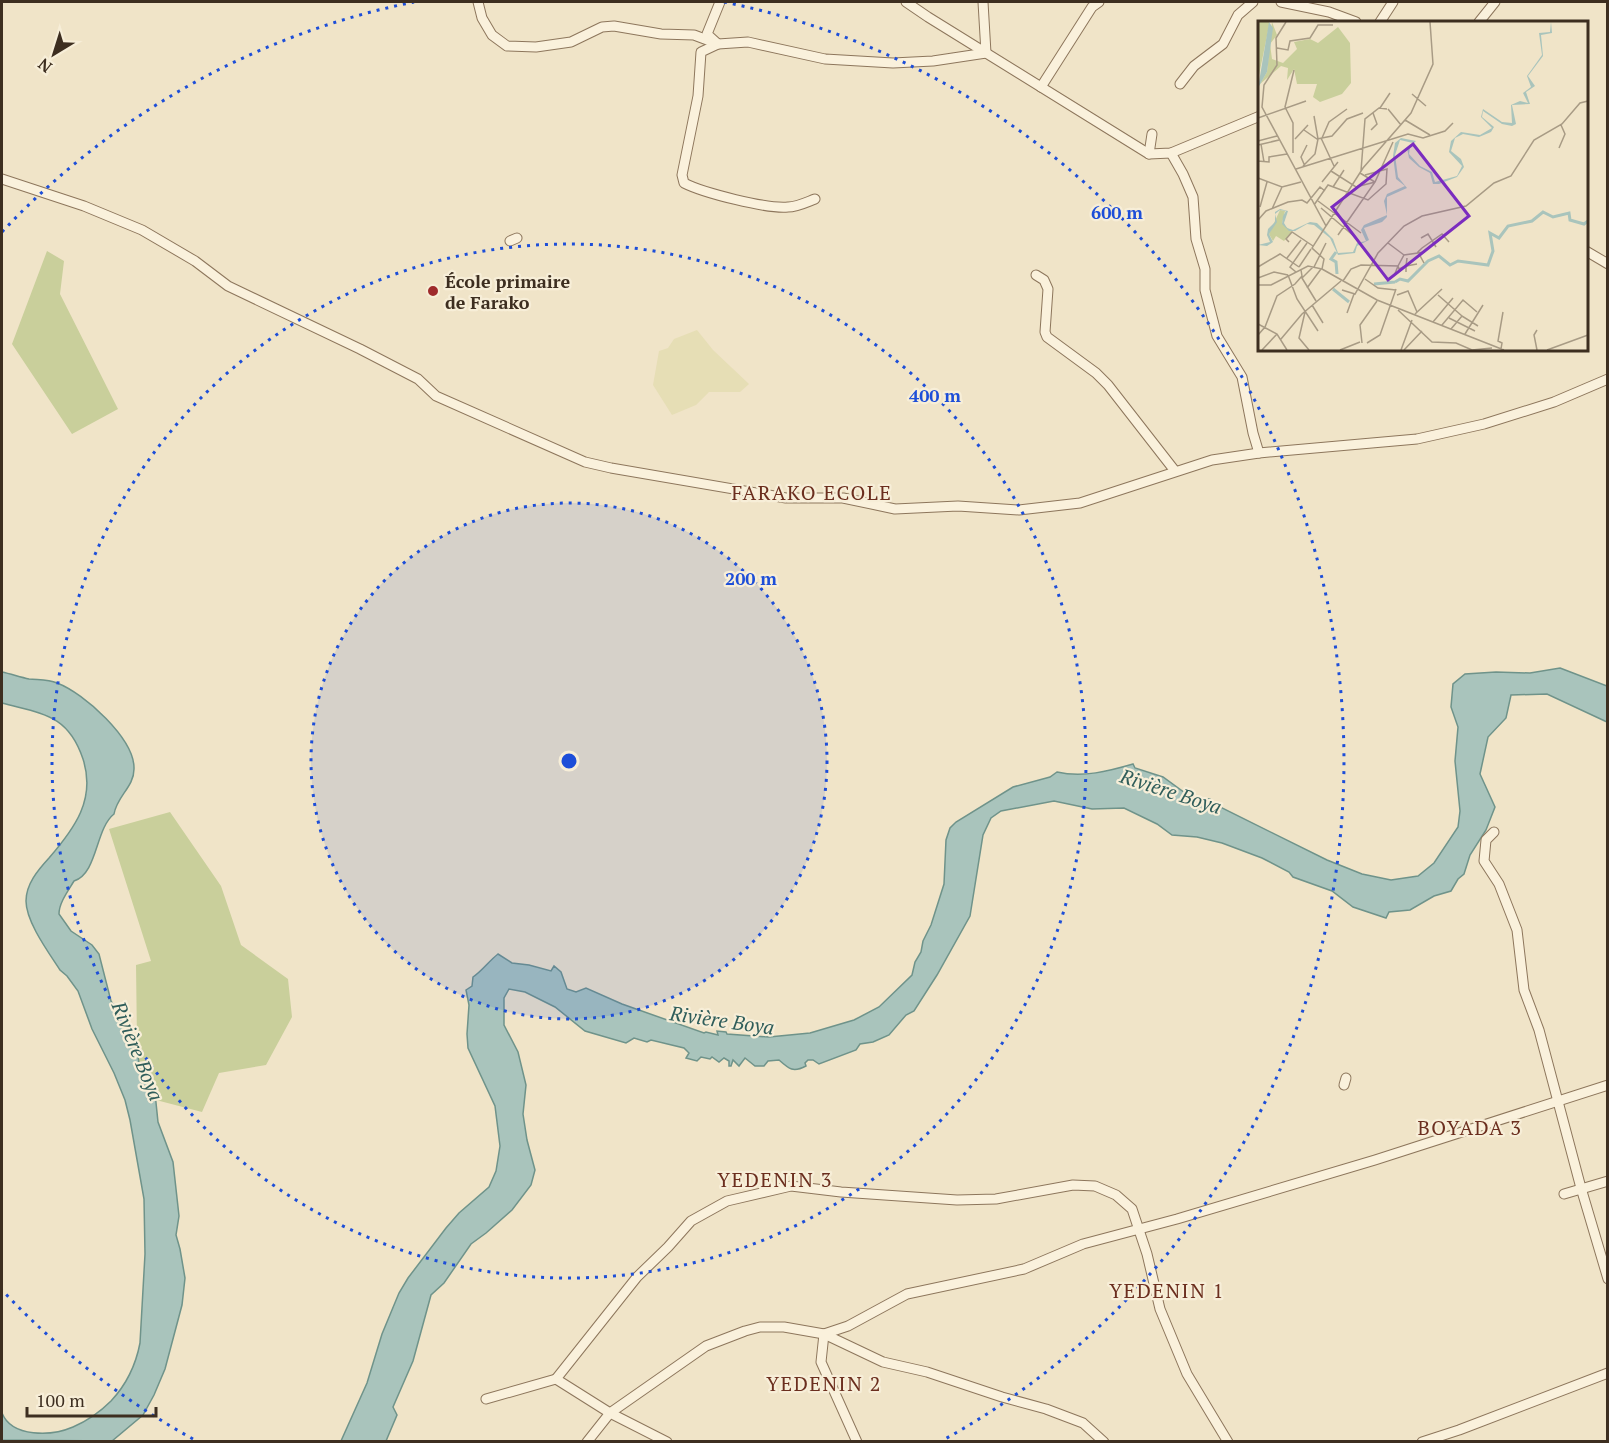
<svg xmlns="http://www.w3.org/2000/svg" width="1609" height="1443" font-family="'PT Serif',serif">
	<rect width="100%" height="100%" fill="#f0e4c8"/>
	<polygon fill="#e6deb5" points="697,330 713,350 749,384 740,392 709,392 696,405 672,415 653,385 659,351 668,348 674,339"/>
	<g fill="#c9cf9b">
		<polygon points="47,251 64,261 60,294 118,409 72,434 12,344"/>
		<path d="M170 812 221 886 241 945 288 979 292 1017 266 1065 219 1073 202 1112 156 1100C154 1088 144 1082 141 1070 137 1060 141 1052 137 1042L136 965 151 961 109 829Z"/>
	</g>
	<g fill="#a9c4bc" stroke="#6f938a" stroke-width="1.5">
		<path d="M1560 668 1607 686V722L1547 694 1511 695 1506 718 1488 737 1480 774 1495 807 1486 830 1470 855 1464 874 1458 879 1451 891 1434 896 1410 910 1389 912 1386 918 1353 907 1332 891 1293 877 1289 872 1262 858 1222 843 1197 837 1172 835 1157 824 1124 808 1092 809 1054 801 1001 811 991 818 983 835 970 916 937 975 914 1011 906 1015 889 1035 873 1042 860 1044 856 1050 819 1064 813 1060H808L805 1063 806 1066C793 1073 789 1069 779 1060L768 1061 764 1066H755L745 1058 739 1066 733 1060 731 1066H729V1061L724 1058 719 1062 712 1057 710 1059 701 1057 697 1061 686 1058 689 1053 684 1048 651 1040 647 1042 634 1038 626 1043 585 1031 555 1007 525 992 509 989 504 998V1025L518 1052 526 1085 523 1114 527 1140 535 1170 531 1185 512 1210 486 1233 471 1244 444 1283 431 1295 413 1361 393 1407 397 1415 386 1441H341L367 1383 382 1334 399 1293 408 1278 446 1228 459 1213 489 1187 496 1171 500 1146 495 1106 468 1048 467 1034 469 1005 466 990 472 986 473 977C482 971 489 961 498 954L512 963 529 965 551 971 554 966 561 972 567 989 576 992 586 988 622 1004 704 1033 706 1032 718 1035 717 1031 726 1032 727 1034 769 1037 810 1033 854 1020 879 1007 912 975 915 962 921 952 923 941 931 925 944 884 946 840 950 828 956 822 1013 787 1050 777 1057 772C1083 778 1109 771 1133 764L1135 768 1163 777 1192 798 1210 799 1214 804 1327 860 1362 874 1391 880 1418 876 1434 863 1458 827 1460 811 1455 761 1458 727 1451 707 1453 684 1465 674 1496 672 1530 673Z"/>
		<path d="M2 672C11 674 20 677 29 679 39 680 48 679 57 683 84 693 135 739 134 769 134 787 117 796 114 814 95 829 98 873 74 881 68 891 59 903 59 914L71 931 92 945 99 954 111 1001 140 1050 138 1057 140 1068 144 1079 155 1093 158 1122 173 1162 179 1216 176 1235 180 1249 185 1278 182 1305 165 1369 154 1395 143 1415 112 1441 2 1440V1413C12 1438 52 1436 73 1427 87 1421 100 1412 111 1401 126 1385 136 1364 140 1343L145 1254 144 1199 130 1120 125 1100 114 1073 92 1029 78 991 67 976 60 970C49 953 26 922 26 901 26 884 38 870 49 858 75 828 96 799 83 759 68 714 42 714 2 703Z"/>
	</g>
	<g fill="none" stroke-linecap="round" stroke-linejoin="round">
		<defs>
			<g id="street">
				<polyline points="478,2 482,18 492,35 507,46 536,47 571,42 602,27 614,26 661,34 694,35 718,44 748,42 825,59 893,63 933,61 986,53 983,2"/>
				<path d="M720 2 707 34 718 44 701 52 698 96 682 175 684 183C704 193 766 209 788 207 797 207 807 202 815 199"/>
				<polyline points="906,2 928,17 1149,154 1171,153 1260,116"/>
				<polyline points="1281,2 1329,12 1356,22"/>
				<polyline points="1380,22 1393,2"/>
				<polyline points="1479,22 1495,2"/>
				<polyline points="1180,84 1194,66 1223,44 1238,15 1253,2"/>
				<polyline points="1041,87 1092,7 1099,2"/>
				<polyline points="1171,153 1183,174 1193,197 1196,239 1205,269 1205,290 1217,336 1242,377 1253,433 1259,453"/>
				<polyline points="1149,154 1152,134"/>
				<polyline points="2,179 84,206 142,230 195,261 228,286 360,349 418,379 436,396 585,462 611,468 786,498 843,498 895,509 958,506 1019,510 1080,503 1212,460 1259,453 1417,439 1484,424 1554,402 1608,379"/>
				<polyline points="510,241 517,238"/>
				<polyline points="1586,251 1608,264"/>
				<polyline points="1036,275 1044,280 1048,289 1045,332 1047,337 1096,373 1108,385 1175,471"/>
				<polyline points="1494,832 1486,840 1484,861 1499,884 1517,930 1524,990 1539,1030 1581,1188 1608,1279"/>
				<polyline points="1344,1085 1346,1078"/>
				<polyline points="1564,1194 1608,1181"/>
				<polyline points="486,1399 556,1379"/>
				<polyline points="587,1442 610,1413 706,1346 745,1331 760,1327 784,1327 824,1334 883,1362 927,1372 1002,1397 1046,1409 1083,1423 1104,1442"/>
				<polyline points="667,1442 610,1413 556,1379 637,1277 668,1247 691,1221 727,1201 791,1186 841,1192 957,1200 996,1199 1073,1185 1095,1186 1116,1195 1132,1209 1147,1254 1160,1309 1187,1374 1228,1442"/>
				<polyline points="857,1442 821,1362 824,1334 848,1326 907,1294 1024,1269 1083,1244 1177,1219 1375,1160 1608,1085"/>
				<polyline points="1422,1442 1459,1430 1608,1373"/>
			</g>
		</defs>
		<use href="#street" stroke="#8d765c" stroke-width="11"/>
		<use href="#street" stroke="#faf1dc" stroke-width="9"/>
	</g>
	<circle cx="569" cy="761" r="258" fill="#1d4ed8" fill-opacity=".12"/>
	<g fill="none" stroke="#1d4ed8" stroke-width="3" stroke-dasharray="3 6">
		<circle cx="569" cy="761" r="258"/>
		<circle cx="569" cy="761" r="517"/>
		<path d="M193 1439A775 775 0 0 1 2 1290M2 232A775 775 0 0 1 414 2M724 2A775 775 0 0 1 945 1439"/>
	</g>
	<circle fill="#9e2a2b" stroke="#f7eed8" stroke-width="2" cx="433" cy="291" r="6"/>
	<g text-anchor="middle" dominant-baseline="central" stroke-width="4.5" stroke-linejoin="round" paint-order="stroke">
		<g font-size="18" font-weight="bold" fill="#3d2e20" stroke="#f7eed8" text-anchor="start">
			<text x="445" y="281">École primaire<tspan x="445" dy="21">de Farako</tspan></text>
		</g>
		<g font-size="20" letter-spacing="1.5" fill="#6b2e1e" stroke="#f7eed8">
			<text x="812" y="492">FARAKO ECOLE</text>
			<text x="1470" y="1127">BOYADA 3</text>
			<text x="775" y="1179">YEDENIN 3</text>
			<text x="1167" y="1290">YEDENIN 1</text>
			<text x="824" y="1383">YEDENIN 2</text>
		</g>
		<g font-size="20" font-style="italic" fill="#2f5d5a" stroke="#f7eed8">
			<text transform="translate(1171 791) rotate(18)">Rivière Boya</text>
			<text transform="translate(722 1020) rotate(8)">Rivière Boya</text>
			<text transform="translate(138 1051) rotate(68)">Rivière Boya</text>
		</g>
	</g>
	<g transform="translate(1258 21)">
		<rect width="330" height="330" fill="#f0e4c8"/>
		<path d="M0 1H11V5L0 59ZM14 1 19 14 12 23 14 38 25 42 39 28 36 21 52 18 60 22 80 6 92 22 93 62 84 73 62 81 55 76 59 63H39L36 48 29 59 30 47 23 45 2 63 9 51ZM22 189 27 190 24 202 34 211 26 220 18 215 15 220 11 213Z" fill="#c9cf9b"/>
		<path d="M11 1 15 7 9 51 0 67ZM293 1 294 12 283 14 285 35 270 55 277 65 268 71 272 83 254 84 258 103 254 105 244 103 225 90 224 96 236 106 233 111 221 116 205 113 197 117 193 130 203 138 206 146 199 156 181 163H175L172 152 161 146 151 137 149 127 155 122 142 119 137 134 140 156 149 167 129 176V196L124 201 106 207 111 219 99 225 97 232 80 234 72 217 56 204 49 203 37 210H31L24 203 25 195 28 190 22 189 17 193 19 201 11 213 15 221 9 225 0 224 12 221 9 214 10 208 17 201V191L22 188 30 190 26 202 29 207 35 209 52 201 59 202 75 218 80 232 95 231 99 222 108 220 103 209 106 204 129 194 126 180 129 173 147 165 138 158 135 135 137 122 143 117 158 120 152 126 151 133 162 145 174 151 177 161 199 155 204 145 191 131 193 120 203 111 222 114 234 107 223 96 225 88 244 101 254 102 253 84 262 80 270 82 265 72 273 66 269 55 284 34 281 12 292 11Z" fill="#a9c4bc"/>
		<path fill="none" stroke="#a9c4bc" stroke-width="3" d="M78 231 73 238 78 241 79 253M137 261 142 258 150 260 170 240 181 235 192 244 200 240 230 244 235 230 232 212 241 217 250 205 274 200 285 191 295 196 311 192 312 199 326 203 330 200M116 263 137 261M75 268 91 281"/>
		<path fill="none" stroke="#a89b85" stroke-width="1.5" d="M28 1 18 17 19 44 6 64 4 86 68 205 54 227 66 238 64 248 119 279 246 329M19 27 30 29 32 20 52 17 60 4H75M154 73 168 85M122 87 132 72M130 88 143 104M56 95 60 118M0 97 48 80M147 99 172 114M46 109 59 118 74 115 89 98 105 92M113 109 119 103 115 92M63 117 76 145M64 117 71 101 89 88M37 118 50 104M0 120 19 115M3 123 6 141M0 124 21 119M301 127 307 113 303 104M0 130V140L11 141V136L29 133M35 132V102L27 86 36 49M46 143 43 136 49 124M45 145 57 133 60 118M38 148 150 113 165 117 187 110 195 102M73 150 98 166 117 161 135 121M103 150 107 98 121 87 129 88M0 157 24 166 43 161M64 161 80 141M75 166 86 149M60 180 103 212M56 184 70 164 110 179 128 163 129 148 107 154M2 186 9 161M63 187 97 216M14 188 24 166M0 199 8 190 30 181 44 179 49 182 62 166 67 170M68 205 105 147 153 92 175 43 172 1M80 214 117 161 102 152M163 217 170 213 178 226M31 221 28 218 34 211 55 225M130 222 146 234M29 237 43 219M149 237 148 245 159 243M166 242 160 231 164 227 184 213 191 221M0 246 22 233 41 246M41 246 53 228M55 246 44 257 58 280M56 246 68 222M38 251 32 246 49 222M148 251V245L141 248 140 245 146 234 167 231M30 254 39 278 60 310M0 257 16 251 30 254M107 258 120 267 138 269M85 260 93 248 103 244 140 245 136 255M0 264H13L50 245 64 248M49 267 63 248M84 269 97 273 120 232 146 205 164 195 208 185 236 162 253 155 276 119 304 103 322 82 330 80M139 274 150 270 159 291M180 274 204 295M54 284 65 302M140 289 174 321 198 322 214 329 234 327M47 291 41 317 51 329M89 292 96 273M157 293 184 268M191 297 217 310M175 301 195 277M0 303 19 313 29 329M184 304 205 279 219 291M193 308 204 295 220 305M279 309 276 314 279 329M207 313 225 284M0 314 7 306 19 275 37 263 44 255 43 249M23 318 44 293 83 260M104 322 102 304 119 280M109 322 122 314 138 268M243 328 244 322 240 320 245 291M4 329 19 313M82 329 102 321M143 329 154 299M146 329 164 310M289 329 330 314"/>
		<path fill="#7b2cbf" fill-opacity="0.15" stroke="#7b2cbf" stroke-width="3" d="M155 123 211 195 130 259 74 186Z"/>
		<rect width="330" height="330" fill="none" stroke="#3d2e20" stroke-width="3"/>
	</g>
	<circle cx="569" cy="761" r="9" fill="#1d4ed8" stroke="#f7eed8" stroke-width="3"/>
	<g font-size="18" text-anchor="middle" font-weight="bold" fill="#1d4ed8" stroke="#f7eed8" stroke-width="4.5" stroke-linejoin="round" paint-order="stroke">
		<text x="1117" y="219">600 m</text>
		<text x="935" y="402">400 m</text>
		<text x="751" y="585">200 m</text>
	</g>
	<rect width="1609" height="1443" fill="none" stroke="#3d2e20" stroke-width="6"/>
	<g transform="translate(54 54) rotate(218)" stroke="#f7eed8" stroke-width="4.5" paint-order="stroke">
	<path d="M0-4.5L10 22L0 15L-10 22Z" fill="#3d2e20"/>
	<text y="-9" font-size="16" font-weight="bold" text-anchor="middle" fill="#3d2e20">N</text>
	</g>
	<path d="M27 1407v9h129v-9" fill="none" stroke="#3d2e20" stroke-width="3"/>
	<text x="36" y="1407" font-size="18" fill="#3d2e20" stroke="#f7eed8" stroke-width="4.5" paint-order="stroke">100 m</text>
</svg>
